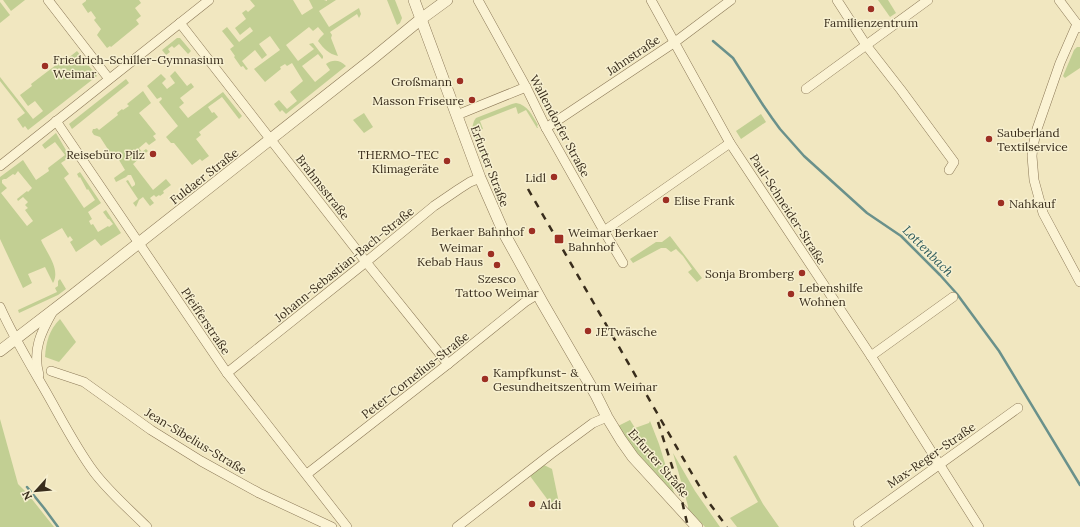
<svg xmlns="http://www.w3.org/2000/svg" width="1080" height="527" font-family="Lora,serif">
	<rect width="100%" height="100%" fill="#f1e7c0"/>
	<g fill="#c2cf93" fill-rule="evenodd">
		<polygon points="3,0 25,0 11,11"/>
		<polygon points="86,0 139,0 141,3 135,8 141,16 136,20 139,24 111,47 110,46 107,48 97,35 101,29 94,20 96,18 91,11 88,13 82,4 86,1"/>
		<path d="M250 0H293L302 15 313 8 309 0H324L327 1V0H336L319 11 329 27 359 8 361 14 359 18 357 14 330 32 332 35 331 38 338 56C329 54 324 49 318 41L320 38 324 34 318 27 313 31 309 27 286 45 298 61 314 49 309 44 313 43 323 56V58L322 59 318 54 302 66 315 82 330 70 326 64C333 59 340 60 346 66L286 114 282 110 280 112 274 104 279 100 287 109 297 101 290 92 303 81 292 63 287 66 285 64 280 67 281 69 265 82 254 69 280 50 270 36 259 44 267 55 262 59 255 50 242 61 248 69 246 70 243 66 241 67 234 57 235 56 230 49 234 46 222 31 227 27 239 42 253 31 250 27 240 35 235 28 246 19 242 13 246 10 248 12 255 6Z"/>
		<polygon points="387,0 395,0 402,18 400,23 397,25"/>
		<polygon points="878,0 888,0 896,13 890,17"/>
		<polygon points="0,2 10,15 0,23"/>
		<polygon points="177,38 180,38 191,51 188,54 179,44 174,48 172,46 168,49 170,52 166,55 162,50"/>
		<polygon points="1077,47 1080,47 1080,68 1065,78 1063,76 1074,50"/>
		<polygon points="77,51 97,76 28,130 25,126 23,128 17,119 25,113 0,81 0,77 33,119 43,111 35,101 28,106 20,95 32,86 31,84 60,62 62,63"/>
		<polygon points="175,71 187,86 191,83 194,87 180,98 184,103 179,107 188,118 223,92 242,116 239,119 222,97 208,107 212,113 214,112 218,117 199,132 201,135 196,139 209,156 202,161 200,159 192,165 174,143 171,143 166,137 178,126 159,102 162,99 161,97 157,99 147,86 161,74 166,79 162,83 167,89 175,83 170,76"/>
		<polygon points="126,79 129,83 72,129 69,124"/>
		<polygon points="143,91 151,103 139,113 156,134 153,136 156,140 149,145 146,142 139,148 142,152 146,149 148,151 133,164 153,190 166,179 171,185 163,191 164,193 160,196 159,195 156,197 154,195 150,198 154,203 150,206 143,197 139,200 136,207 133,203 138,199 126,181 128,180 132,187 135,185 135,183 131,175 128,175 126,177 116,182 114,178 125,170 116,155 113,157 100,137 94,135 92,132 93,129 95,129 97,128 99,130 118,115 117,113 122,109 123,110 129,106 127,104"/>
		<path d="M516 103C528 105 532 115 538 125L537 126 538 128H537L526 110 518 114 516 107 480 121 483 129 476 131 486 156H483L472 128 474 121 476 118 512 104Z"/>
		<polygon points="364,113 373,127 364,133 353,120"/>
		<polygon points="761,114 766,122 741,139 736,131"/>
		<path d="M56 133 70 157 61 163 69 174 64 178 84 208 95 200 88 189 87 190 80 177 79 178 77 174 80 172 101 203 88 212 92 219 89 221 91 225 93 224 98 232 108 226 109 227 113 224 109 219H108L103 212 106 210 121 233 101 246 95 239 76 252 70 242 73 240 70 236 68 238 62 228 41 240C46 252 61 269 53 283L45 267 28 274 32 283 23 288 0 239V177L23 160 36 180 49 171 48 168 65 155 55 142 45 149 42 145ZM18 171 32 188 28 192 27 191 17 199 18 201 23 197 28 202 25 205 28 208 25 210 33 221 27 226 1 193 7 188 2 183V180L4 179H6L13 174 15 175Z"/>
		<polygon points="670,236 702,278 697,282 688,272 692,269 683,256 676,249 671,252 666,248 661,248 633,263 630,259 656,242 662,242"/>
		<polygon points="60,279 66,289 58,295 19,313 18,310 57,292 55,288 58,286 58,281"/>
		<path d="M60 319 76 342 59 362 45 357C46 342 49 330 60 319Z"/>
		<polygon points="0,419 18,484 27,493 54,527 0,527"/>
		<polygon points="630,420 635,428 649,423 650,421 659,444 675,496 626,440 618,426"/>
		<polygon points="673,453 695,491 720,527 705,527 688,509 688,506"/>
		<polygon points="736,455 763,504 779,527 737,527 730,518 758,502 733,457"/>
		<polygon points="544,465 552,469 560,508 556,511 530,476"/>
	</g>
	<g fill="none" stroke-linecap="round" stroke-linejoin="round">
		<g stroke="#6a918b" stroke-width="2.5">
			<polyline points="713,41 733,58 763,105 772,118 780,129 804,156 867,213 901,236 940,275 957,294 999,351 1080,485"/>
			<polyline points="27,487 44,508 58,527"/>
		</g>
		<defs>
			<g id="minor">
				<polyline points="48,0 109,79"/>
				<polyline points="478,0 526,87 546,128 604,231 623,263"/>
				<polyline points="651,0 730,143 871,356 979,527"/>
				<polyline points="837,0 866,45 901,90 954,162 949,170"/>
				<polyline points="1059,0 1080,28"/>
				<polyline points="180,23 366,262 448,364"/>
				<polyline points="1077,24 1060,63 1037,129 1033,146 1032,156 1034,180 1043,213 1080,282"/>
				<polyline points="806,89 928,0"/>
				<polyline points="457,115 526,87"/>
				<polyline points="56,121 227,373 347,527"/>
				<polyline points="546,128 675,42 731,0"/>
				<polyline points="0,166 209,0"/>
				<polyline points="604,231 730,143"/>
				<path d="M0 307C12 334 27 359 42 385 59 414 74 445 94 472 109 492 129 509 147 527"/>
				<polyline points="871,356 953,297"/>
				<polyline points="51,371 84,382 151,430 201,461 259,493 332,527"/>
				<polyline points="227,373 366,262 434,206 459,189 470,182 480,178"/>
				<path d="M39 375C32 350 41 332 53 311"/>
				<polyline points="307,474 448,364 525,302 538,294"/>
				<polyline points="858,523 1018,408"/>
				<polyline points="457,527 551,454 593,423 607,417"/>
			</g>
			<g id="tertiary">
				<polyline points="414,0 480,178 505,235 542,302 596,395 607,417 621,440 633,457 697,527"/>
				<polyline points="0,351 69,298 371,60 421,19 447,0"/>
			</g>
		</defs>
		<use href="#minor" stroke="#8b7857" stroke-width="10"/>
		<use href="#tertiary" stroke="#8b7857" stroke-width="12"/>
		<use href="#minor" stroke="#fbf3d4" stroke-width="9"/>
		<use href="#tertiary" stroke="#fbf3d4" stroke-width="11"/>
		<g stroke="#392d1c" stroke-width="2.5" stroke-dasharray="7 7" stroke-linecap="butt">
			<polyline points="528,189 691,472 710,504 727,527"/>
			<polyline points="658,422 678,485 682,501 688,527"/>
		</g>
	</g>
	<g fill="#9d2f23" stroke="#f7f0d0" stroke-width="1.5">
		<circle cx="871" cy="9" r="4"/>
		<circle cx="45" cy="66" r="4"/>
		<circle cx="460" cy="81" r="4"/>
		<circle cx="472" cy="100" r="4"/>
		<circle cx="989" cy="139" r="4"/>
		<circle cx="153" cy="154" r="4"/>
		<circle cx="447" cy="161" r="4"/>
		<circle cx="554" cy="177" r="4"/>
		<circle cx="666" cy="200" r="4"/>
		<circle cx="1001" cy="203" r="4"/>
		<circle cx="532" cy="231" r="4"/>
		<rect x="554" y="234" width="10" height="10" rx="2"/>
		<circle cx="491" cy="254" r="4"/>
		<circle cx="497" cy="265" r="4"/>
		<circle cx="802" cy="273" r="4"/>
		<circle cx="791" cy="294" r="4"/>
		<circle cx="588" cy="331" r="4"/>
		<circle cx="485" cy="379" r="4"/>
		<circle cx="532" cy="504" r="4"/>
	</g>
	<g text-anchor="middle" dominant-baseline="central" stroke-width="3" stroke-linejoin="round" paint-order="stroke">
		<g font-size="12" fill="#392d1c" stroke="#f7f0d0" text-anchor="start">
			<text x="871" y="22" text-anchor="middle">Familienzentrum</text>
			<text x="53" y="59">Friedrich-Schiller-Gymnasium<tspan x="53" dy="14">Weimar</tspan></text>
			<text x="452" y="81" text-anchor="end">Großmann</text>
			<text x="464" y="100" text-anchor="end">Masson Friseure</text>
			<text x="997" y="132">Sauberland<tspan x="997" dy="14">Textilservice</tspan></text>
			<text x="145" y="154" text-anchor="end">Reisebüro Pilz</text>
			<text x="439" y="154" text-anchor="end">THERMO-TEC<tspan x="439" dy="14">Klimageräte</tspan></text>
			<text x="546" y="177" text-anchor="end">Lidl</text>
			<text x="674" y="200">Elise Frank</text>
			<text x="1009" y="203">Nahkauf</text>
			<text x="524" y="231" text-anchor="end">Berkaer Bahnhof</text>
			<text x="568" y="232">Weimar Berkaer<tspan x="568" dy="14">Bahnhof</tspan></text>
			<text x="483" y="247" text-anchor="end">Weimar<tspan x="483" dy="14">Kebab Haus</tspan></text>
			<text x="794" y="273" text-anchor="end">Sonja Bromberg</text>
			<text x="497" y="278" text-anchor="middle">Szesco<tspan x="497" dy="14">Tattoo Weimar</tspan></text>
			<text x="799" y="287">Lebenshilfe<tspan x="799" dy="14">Wohnen</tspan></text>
			<text x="596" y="331">JETwäsche</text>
			<text x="493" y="372">Kampfkunst- &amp;<tspan x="493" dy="14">Gesundheitszentrum Weimar</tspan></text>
			<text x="540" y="504">Aldi</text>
		</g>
		<g font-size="12" fill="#392d1c" stroke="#f7f0d0">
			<text transform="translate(633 55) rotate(-34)">Jahnstraße</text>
			<text transform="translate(560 126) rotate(62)">Wallendorfer Straße</text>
			<text transform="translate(490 166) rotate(69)">Erfurter Straße</text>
			<text transform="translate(204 176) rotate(-38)">Fuldaer Straße</text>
			<text transform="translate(323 187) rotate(52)">Brahmsstraße</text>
			<text transform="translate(788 209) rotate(57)">Paul-Schneider-Straße</text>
			<text transform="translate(344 264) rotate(-39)">Johann-Sebastian-Bach-Straße</text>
			<text transform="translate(206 321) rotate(56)">Pfeifferstraße</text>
			<text transform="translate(415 375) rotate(-38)">Peter-Cornelius-Straße</text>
			<text transform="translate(196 441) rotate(31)">Jean-Sibelius-Straße</text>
			<text transform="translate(931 455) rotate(-35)">Max-Reger-Straße</text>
			<text transform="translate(659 463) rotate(49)">Erfurter Straße</text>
		</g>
		<g font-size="13" font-style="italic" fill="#2a585a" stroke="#f7f0d0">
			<text transform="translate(928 251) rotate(45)">Lottenbach</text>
		</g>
	</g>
	<g transform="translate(36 491) rotate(243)" stroke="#f7f0d0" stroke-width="3" paint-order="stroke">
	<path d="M0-3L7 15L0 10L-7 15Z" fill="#392d1c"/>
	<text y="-6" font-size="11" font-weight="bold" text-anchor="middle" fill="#392d1c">N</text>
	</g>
</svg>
